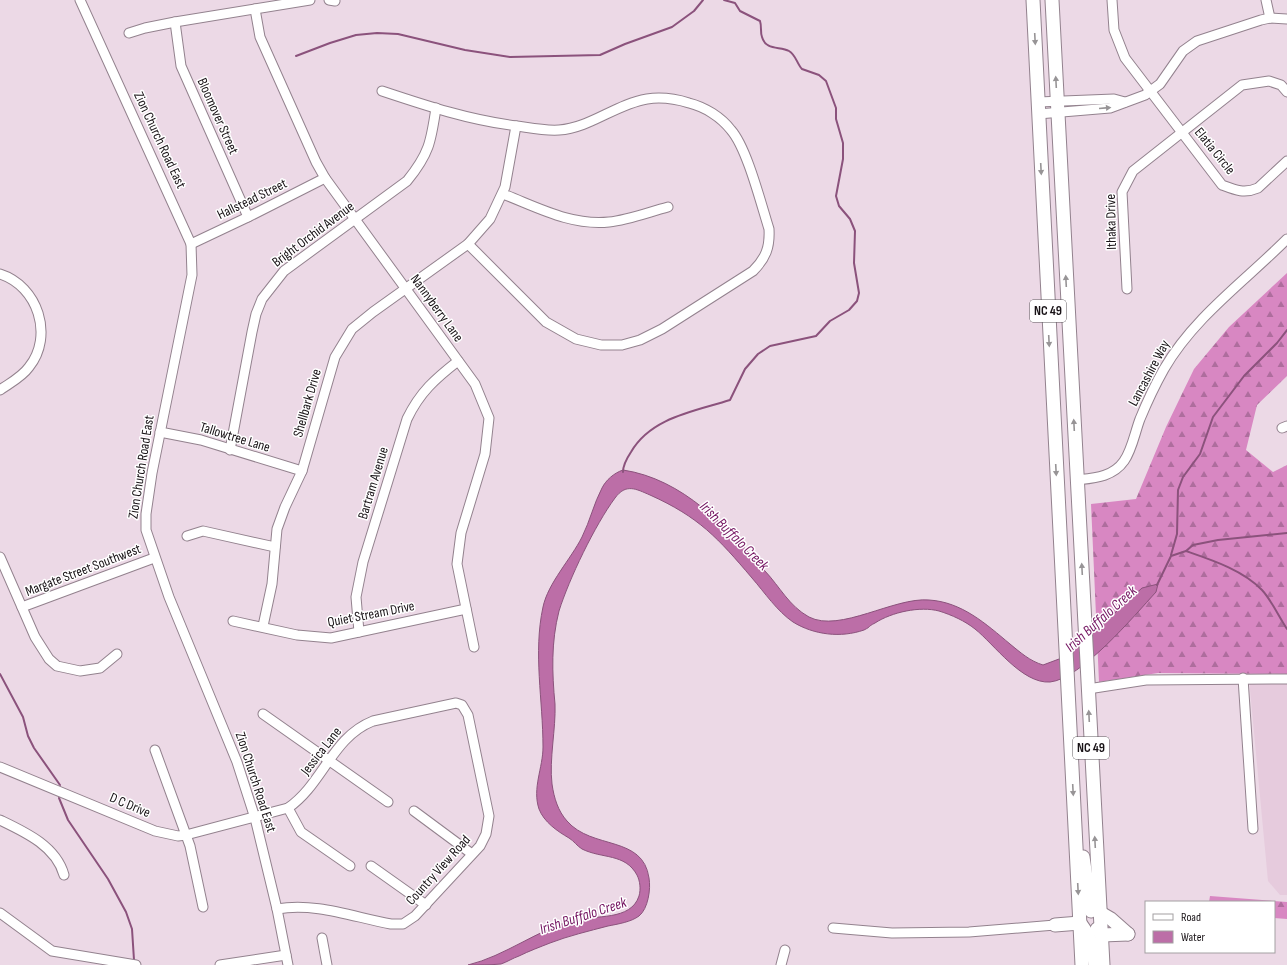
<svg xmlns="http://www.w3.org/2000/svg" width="1287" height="965" font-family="'Sofia Sans Condensed',sans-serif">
	<defs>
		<pattern id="forest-firs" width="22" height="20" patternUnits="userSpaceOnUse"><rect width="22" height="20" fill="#d887c2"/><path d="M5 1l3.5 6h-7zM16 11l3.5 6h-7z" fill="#ae6d9d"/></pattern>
	</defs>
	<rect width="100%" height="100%" fill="#ecd9e6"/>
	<polygon fill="#e6cbdd" points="1255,681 1287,681 1287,895 1280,895 1268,881 1250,690 1250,684"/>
	<g fill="url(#forest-firs)">
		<polygon points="1287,273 1287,376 1257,405 1246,450 1273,472 1287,465 1287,674 1158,673 1099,682 1091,504 1136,499 1166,427 1194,369 1229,327"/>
		<polygon points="1210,896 1287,902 1287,919 1274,918 1274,902 1209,902"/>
	</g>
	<path fill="#bc6ea7" stroke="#8b527c" d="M623 470C683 479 727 527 765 571 780 587 789 606 809 617 840 633 894 597 929 600 962 602 986 624 1010 644 1021 653 1030 661 1043 665L1059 659 1081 644 1142 588 1158 584 1156 592C1134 616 1081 679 1050 682 1022 684 994 644 975 629 965 621 952 615 939 611 920 606 892 612 875 623 867 627 872 626 864 630 841 638 814 635 793 622 777 611 765 593 752 578 718 538 699 517 650 495 636 489 626 483 615 498 595 525 569 579 559 611 551 642 552 673 555 704 556 729 549 759 552 784 554 798 558 811 567 821 592 850 643 835 649 878 651 889 648 909 639 916 631 922 618 924 608 926 589 931 568 936 550 943 540 947 529 951 519 956 513 958 507 962 501 964 491 965 478 965 468 965 505 956 537 930 574 920 595 915 631 921 639 896 641 889 640 881 637 875 625 853 602 859 582 849 577 846 574 841 569 838 557 831 544 822 539 809 532 788 543 768 543 747 543 700 533 653 543 607 548 583 571 559 582 537 590 521 594 503 602 488 606 480 614 473 623 470Z"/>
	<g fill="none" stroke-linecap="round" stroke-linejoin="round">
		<g stroke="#8b527c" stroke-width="2">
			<polyline points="296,56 330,43 356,35 377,33 398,34 465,50 510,57 600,55 625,44 672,27 694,11 703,0"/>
			<path d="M623 472C623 465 627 458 631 452 651 417 696 411 730 400L745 369 758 354 770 346 816 336 830 321 849 310 857 301 859 293 854 263 855 231 850 219 839 206 836 196 843 159V143L836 119V108L826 81 819 75 802 69C797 64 796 55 789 51 780 46 766 51 762 37 760 32 762 27 760 21L740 11 735 3 724 0"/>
			<path d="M1186 551C1212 560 1243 570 1262 590 1272 601 1279 617 1287 629"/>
			<polyline points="1171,555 1177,534 1178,490 1183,477 1200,454 1213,417 1244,376 1277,343 1287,330"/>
			<polyline points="1157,585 1171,556 1186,551 1193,545 1218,540 1287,533"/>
			<polyline points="0,674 23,717 28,736 34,748 60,785"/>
			<polyline points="59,798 68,820 108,879 126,912 132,929 134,960"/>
		</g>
		<defs>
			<g id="minor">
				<polyline points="80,0 191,244 192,275 152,473 146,514 146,530 169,597 237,762 255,818 277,909 288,965"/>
				<polyline points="329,0 335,1"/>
				<path d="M1112 0 1114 30 1125 58 1222 185C1235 190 1244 194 1258 188L1287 161"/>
				<polyline points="1266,0 1270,18"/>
				<polyline points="255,9 260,37 316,162 325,178 475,384 489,418 485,454 461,533 457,564 474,647"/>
				<polyline points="175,22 181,66 248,217"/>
				<polyline points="129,33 145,28 175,22 310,0"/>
				<path d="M382 91C427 106 469 120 517 126 531 128 545 131 559 130 590 128 616 104 647 99 660 97 676 99 689 103 705 107 721 117 731 130 747 148 761 204 769 229 770 247 766 258 753 271L662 329 640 340 622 345H601L576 339 546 322 468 244"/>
				<polyline points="1038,102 1114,99 1125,102"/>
				<polyline points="1038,114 1110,108 1145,95 1160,84 1183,51 1197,41 1261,20 1270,18 1287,19"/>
				<path d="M503 194C537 207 571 226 609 222 628 220 649 212 668 207"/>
				<polyline points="191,244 248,217 325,178"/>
				<path d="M0 274C38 286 54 336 29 367 22 377 10 383 0 390"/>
				<polyline points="1127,289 1122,192 1133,171 1242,85 1269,81 1281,85 1287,92"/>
				<polyline points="1282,428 1287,426"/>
				<polyline points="160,432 201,440 302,471"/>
				<path d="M230 450 252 332 256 314 262 299 284 271 407 181C429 154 431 142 436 108"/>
				<path d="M1077 480C1094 478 1113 477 1124 461 1132 450 1135 432 1140 419 1147 402 1155 385 1164 369 1194 317 1245 281 1287 239"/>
				<polyline points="187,536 203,531 275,547"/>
				<polyline points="0,557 35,637 49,659 57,666 80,671 100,668 117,654"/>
				<polyline points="22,607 154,558"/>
				<polyline points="233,621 297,635 331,638 466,609"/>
				<polyline points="263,626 272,584 277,529 285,507 302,471 335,357 352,329 373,312 468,244 490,219 505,187 516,126"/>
				<path d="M359 632 356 597 363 562 407 419C420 392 435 379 458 361"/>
				<polyline points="1243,678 1253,829"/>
				<polyline points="1088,689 1146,680 1287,679"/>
				<polyline points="263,714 388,802"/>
				<polyline points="155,750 190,846 203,907"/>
				<path d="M0 767 155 831 178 836 186 835 288 808C323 784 332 737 373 721L456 703 462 705 468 715 489 816 486 834 480 846 415 916 403 924H391C353 917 315 902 277 909"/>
				<polyline points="288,808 301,832 350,866"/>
				<polyline points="414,811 472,854"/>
				<path d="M0 820C25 832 56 846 64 875"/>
				<polyline points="371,866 426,905"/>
				<polyline points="0,913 52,951 136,965"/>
				<polyline points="833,928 892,933 969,932 1055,925"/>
				<polyline points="322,938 327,965"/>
				<polyline points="220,965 286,955"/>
				<polyline points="781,965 785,950"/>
			</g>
			<g id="highway">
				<polyline points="1033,0 1082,965"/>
				<polyline points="1052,0 1103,965"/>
				<polyline points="1083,857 1091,911"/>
				<polyline points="1099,912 1111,919 1128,934"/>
				<path d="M1055 925 1080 923C1091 938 1093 945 1095 965"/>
				<polyline points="1097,929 1102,935 1128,934"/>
			</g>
		</defs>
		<use href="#minor" stroke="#93828e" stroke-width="11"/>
		<use href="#highway" stroke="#93828e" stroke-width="15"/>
		<use href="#minor" stroke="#fff" stroke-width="9"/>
		<use href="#highway" stroke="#fff" stroke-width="13"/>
	</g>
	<defs><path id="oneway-solid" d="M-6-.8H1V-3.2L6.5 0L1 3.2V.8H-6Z"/></defs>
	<g fill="#979496">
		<use href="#oneway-solid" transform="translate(1035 39) rotate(87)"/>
		<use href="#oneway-solid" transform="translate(1056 82) rotate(-93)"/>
		<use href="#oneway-solid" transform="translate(1105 108) rotate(-5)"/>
		<use href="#oneway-solid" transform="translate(1041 169) rotate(87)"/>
		<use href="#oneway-solid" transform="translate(1066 281) rotate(-93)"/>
		<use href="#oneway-solid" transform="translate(1049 341) rotate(87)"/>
		<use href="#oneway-solid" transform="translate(1074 425) rotate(-93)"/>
		<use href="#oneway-solid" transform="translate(1056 470) rotate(87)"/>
		<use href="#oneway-solid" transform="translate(1082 569) rotate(-93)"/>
		<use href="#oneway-solid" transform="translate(1089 716) rotate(-93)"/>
		<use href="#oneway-solid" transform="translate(1073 790) rotate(87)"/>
		<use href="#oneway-solid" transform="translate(1095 842) rotate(-93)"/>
		<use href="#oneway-solid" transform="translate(1078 889) rotate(87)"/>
	</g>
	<g text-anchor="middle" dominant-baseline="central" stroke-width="3" stroke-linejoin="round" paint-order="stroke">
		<g fill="#fff" stroke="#5d595c" stroke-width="1">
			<rect x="1030" y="300" width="36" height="22" rx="3"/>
			<rect x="1073" y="737" width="36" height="22" rx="3"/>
		</g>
		<g font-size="13" font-weight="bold" fill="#181216">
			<text x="1048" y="311">NC 49</text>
			<text x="1091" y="748">NC 49</text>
		</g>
		<g font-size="14" fill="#181216" stroke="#fff">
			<text transform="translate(218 116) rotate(66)">Bloomover Street</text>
			<text transform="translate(160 140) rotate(65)">Zion Church Road East</text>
			<text transform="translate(1215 151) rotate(51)">Elatia Circle</text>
			<text transform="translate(252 199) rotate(-26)">Hallstead Street</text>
			<text transform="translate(1111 222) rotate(-91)">Ithaka Drive</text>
			<text transform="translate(313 234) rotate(-37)">Bright Orchid Avenue</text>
			<text transform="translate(437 308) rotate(54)">Nannyberry Lane</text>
			<text transform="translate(1149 373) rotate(-62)">Lancashire Way</text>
			<text transform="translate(307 403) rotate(-74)">Shellbark Drive</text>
			<text transform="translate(235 437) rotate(17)">Tallowtree Lane</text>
			<text transform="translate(141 467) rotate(-81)">Zion Church Road East</text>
			<text transform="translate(373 483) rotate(-73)">Bartram Avenue</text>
			<text transform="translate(83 570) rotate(-21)">Margate Street Southwest</text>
			<text transform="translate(371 614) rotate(-11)">Quiet Stream Drive</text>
			<text transform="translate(321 751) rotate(-52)">Jessica Lane</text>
			<text transform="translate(256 782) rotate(72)">Zion Church Road East</text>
			<text transform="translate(130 805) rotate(23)">D C Drive</text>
			<text transform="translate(438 870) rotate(-48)">Country View Road</text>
		</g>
		<g font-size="15" font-style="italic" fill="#741461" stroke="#fff">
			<text transform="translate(734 536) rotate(45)">Irish Buffalo Creek</text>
			<text transform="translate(1101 619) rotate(-42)">Irish Buffalo Creek</text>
			<text transform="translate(583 916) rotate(-18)">Irish Buffalo Creek</text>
		</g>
	</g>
	<rect x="1145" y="901" width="130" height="52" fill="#ffffff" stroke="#a3a0a2"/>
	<rect x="1153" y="914" width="20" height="6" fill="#ffffff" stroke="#a3a0a2"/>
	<text x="1181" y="921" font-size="12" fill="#181216">Road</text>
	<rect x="1153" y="931" width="20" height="12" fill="#bc6ea7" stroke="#a3a0a2"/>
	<text x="1181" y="941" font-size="12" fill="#181216">Water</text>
</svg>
